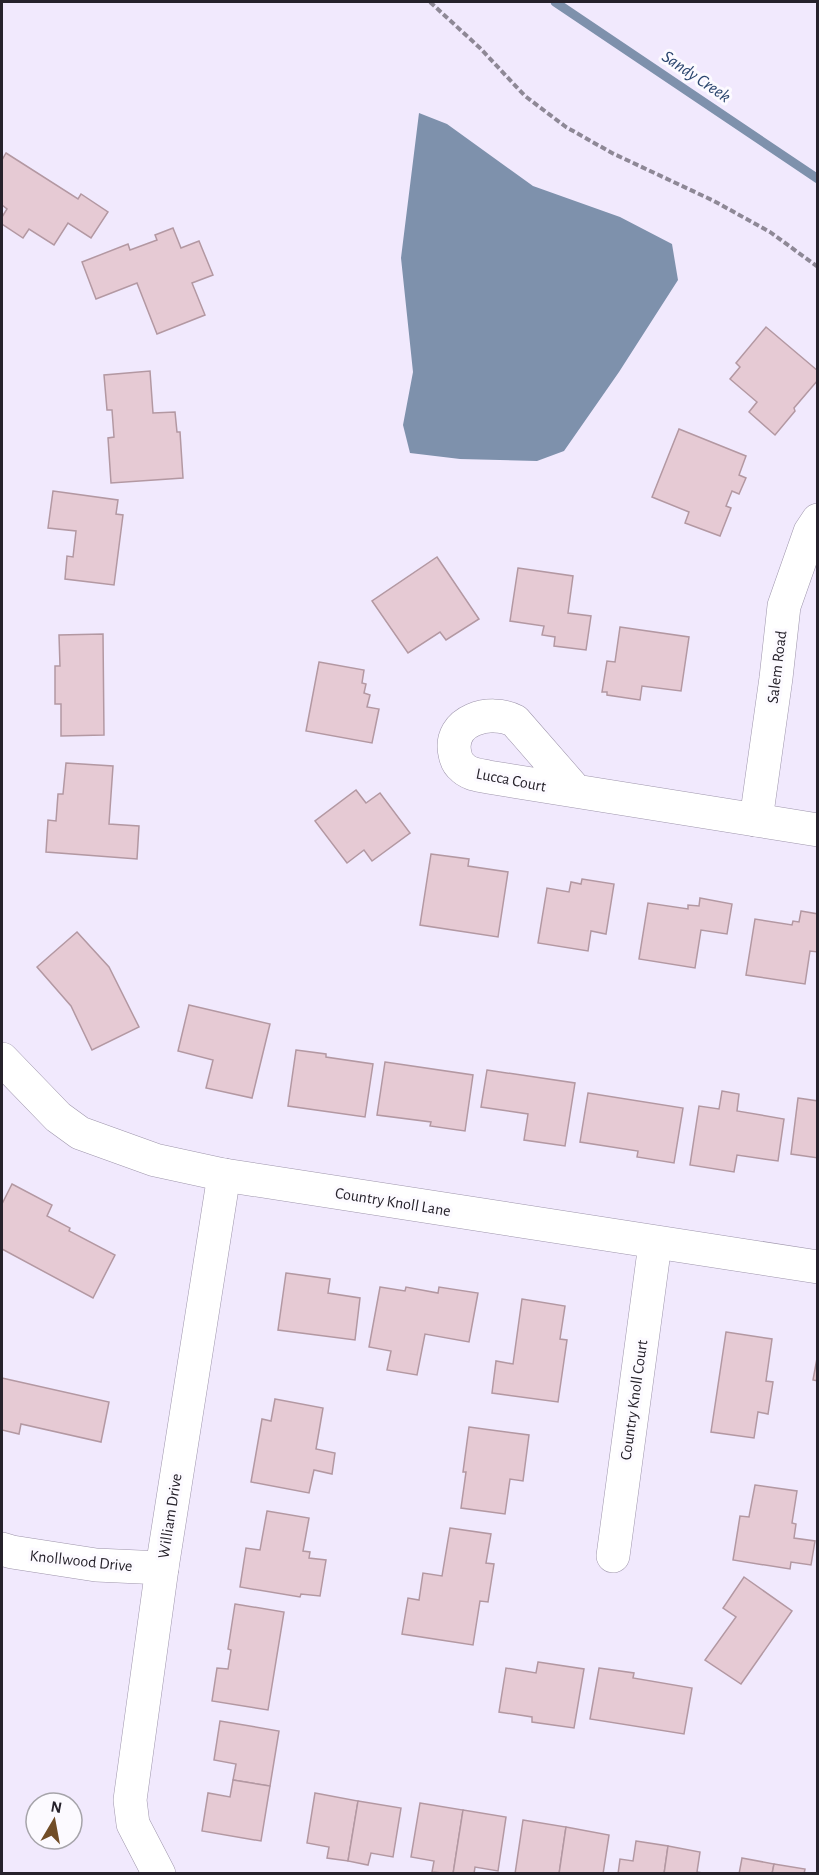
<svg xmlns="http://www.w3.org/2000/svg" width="819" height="1875" font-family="'Alegreya Sans',sans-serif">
	<rect width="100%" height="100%" fill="#f1e9fd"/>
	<polygon fill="#7e91ac" points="419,113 447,124 533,186 620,217 672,244 678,280 619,372 564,451 537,461 460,459 410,453 403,425 413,372 401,258"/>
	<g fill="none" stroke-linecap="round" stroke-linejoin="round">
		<polyline stroke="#7e91ac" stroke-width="9" points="555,2 818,179"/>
	</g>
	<g fill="#e6cad4" stroke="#b398a2" stroke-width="1.5">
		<polygon points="6,153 78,199 81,194 108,212 91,238 68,223 54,245 29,229 23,238 2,224 2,217 7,209 2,205 2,160"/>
		<polygon points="173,228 181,248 199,241 213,275 192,283 205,315 157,334 137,283 96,299 82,262 128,244 130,250 157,240 155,235"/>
		<polygon points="766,327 818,371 818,380 794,408 795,411 775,435 749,412 757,402 730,379 740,367 736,363"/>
		<polygon points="150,371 153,413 175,412 177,432 180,432 183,478 111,483 108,438 114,437 112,410 107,410 104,375"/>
		<polygon points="679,429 746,456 739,475 746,478 739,494 732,491 726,506 731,508 720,536 685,523 689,512 652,497"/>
		<polygon points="53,491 118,500 116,514 123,515 114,585 65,579 67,556 73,557 76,531 48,528"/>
		<polygon points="437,557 479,619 446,640 440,632 408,653 372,601"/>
		<polygon points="518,568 573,576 568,613 591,616 586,650 554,646 555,637 542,635 544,626 510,621"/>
		<polygon points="620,627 689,637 681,691 642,686 640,700 607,695 607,692 602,692 607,661 615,662"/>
		<polygon points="103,634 104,735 61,736 61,704 55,704 55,666 60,666 59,635"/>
		<polygon points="319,662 364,670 362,683 366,684 364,693 370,695 367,707 379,709 372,743 306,731"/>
		<polygon points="66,763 113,766 109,824 139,826 137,859 46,852 48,820 56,821 58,794 63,794"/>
		<polygon points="356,790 366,803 380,793 410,833 372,861 364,850 347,863 315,821"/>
		<polygon points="431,854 469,859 468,866 508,872 498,937 420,925"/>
		<polygon points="582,879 614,884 606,934 591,931 588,951 538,943 547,888 569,892 571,882 581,884"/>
		<polygon points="700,898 732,904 727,934 701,930 695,968 639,959 648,903 688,909 688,905 699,906"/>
		<polygon points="801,911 818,914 818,952 810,951 805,984 746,975 755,919 792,925 793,921 799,922"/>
		<polygon points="77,932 109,967 139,1027 92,1050 71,1006 37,967"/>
		<polygon points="189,1005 270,1024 252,1098 206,1088 213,1060 178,1051"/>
		<polygon points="296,1050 326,1054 326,1057 373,1064 365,1117 288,1106"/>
		<polygon points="385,1062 473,1075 465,1131 430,1126 431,1122 377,1115"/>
		<polygon points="487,1070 575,1083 565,1146 524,1140 528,1114 481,1107"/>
		<polygon points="722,1091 739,1094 737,1111 784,1119 778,1161 737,1155 734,1172 690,1165 699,1106 719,1109"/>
		<polygon points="588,1093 683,1108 674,1163 637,1157 638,1151 580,1142"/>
		<polygon points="798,1098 818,1101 818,1158 791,1154"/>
		<polygon points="12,1184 52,1205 47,1216 70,1228 69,1231 115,1255 93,1298 2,1249 2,1204"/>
		<polygon points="286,1273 330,1279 328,1293 360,1298 355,1340 278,1330"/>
		<polygon points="380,1287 405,1291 406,1287 438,1293 439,1287 478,1293 469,1342 425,1334 417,1375 387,1370 391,1351 369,1347"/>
		<polygon points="522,1299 565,1306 560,1339 567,1340 558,1402 492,1393 496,1361 513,1364"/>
		<polygon points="726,1332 772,1339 766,1381 773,1382 768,1414 758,1412 754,1438 711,1432"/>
		<polygon points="818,1353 818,1381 813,1380"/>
		<polygon points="2,1378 109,1402 101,1442 21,1424 19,1434 2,1430"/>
		<polygon points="275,1399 323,1408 316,1449 335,1453 332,1474 314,1470 309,1493 251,1482 262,1419 271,1421"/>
		<polygon points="469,1427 529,1435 523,1481 510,1479 505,1514 461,1508 466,1472 463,1472"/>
		<polygon points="755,1485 797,1491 792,1523 796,1524 794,1538 815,1541 811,1565 791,1562 790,1569 733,1560 740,1516 749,1517"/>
		<polygon points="267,1511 309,1518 303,1551 310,1552 309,1558 326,1560 320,1596 301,1594 300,1597 240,1587 246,1548 260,1550"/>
		<polygon points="450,1528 491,1534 486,1563 494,1564 488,1602 480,1601 473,1645 402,1634 408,1598 419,1600 423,1573 442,1576"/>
		<polygon points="744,1577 792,1611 741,1684 705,1660 736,1617 723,1608"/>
		<polygon points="235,1604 284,1612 268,1710 212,1701 217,1668 228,1669 231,1650 228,1649"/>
		<polygon points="538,1662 584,1669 574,1728 532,1722 532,1717 499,1712 506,1668 536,1673"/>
		<polygon points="599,1668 634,1673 633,1678 692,1688 684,1734 590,1719"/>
		<polygon points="220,1721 279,1731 270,1786 233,1780 236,1764 214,1760"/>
		<polygon points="233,1780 270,1786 261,1841 202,1831 208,1793 230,1797"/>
		<polygon points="315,1793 358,1801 348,1861 327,1858 329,1847 307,1843"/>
		<polygon points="358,1801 401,1808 393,1857 371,1853 368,1865 348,1861"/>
		<polygon points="420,1803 463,1810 453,1874 432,1872 434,1861 411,1857"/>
		<polygon points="463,1810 506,1817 498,1871 475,1867 474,1874 453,1874"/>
		<polygon points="523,1820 566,1827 559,1874 515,1874"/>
		<polygon points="566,1827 609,1835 603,1874 559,1874"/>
		<polygon points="636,1841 668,1846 664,1874 618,1874 620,1859 633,1861"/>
		<polygon points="668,1846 700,1852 697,1872 708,1874 664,1874"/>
		<polygon points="742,1858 774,1864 772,1874 739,1874"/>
		<polygon points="774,1864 805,1869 804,1874 772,1874"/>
	</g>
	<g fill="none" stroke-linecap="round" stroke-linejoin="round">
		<defs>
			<g id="minor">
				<path d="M576 791 515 721C491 708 447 720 455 754 456 759 458 764 462 767 468 774 479 775 488 777L818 830"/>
				<polyline points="756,820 776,678 784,606 810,532 818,520"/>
				<polyline points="2,1059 58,1117 80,1133 155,1160 224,1175 818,1267"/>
				<polyline points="2,1549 12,1552 96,1565 162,1568"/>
				<polyline points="613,1556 655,1244"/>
				<polyline points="159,1874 133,1824 130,1800 162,1568 224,1175"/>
			</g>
		</defs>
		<use href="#minor" stroke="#9e95ab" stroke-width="34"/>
		<polyline stroke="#8e8896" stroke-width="4" stroke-dasharray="6 3" stroke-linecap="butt" points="430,2 480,48 525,96 566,127 612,153 714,201 770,232 818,267"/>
		<use href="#minor" stroke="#fff" stroke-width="33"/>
	</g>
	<g text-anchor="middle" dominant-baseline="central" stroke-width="6" stroke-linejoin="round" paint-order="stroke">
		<g font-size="16" fill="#26222b" stroke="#fcfaff">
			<text transform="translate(777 667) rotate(-83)">Salem Road</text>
			<text transform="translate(511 780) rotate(11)">Lucca Court</text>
			<text transform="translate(393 1202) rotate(9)">Country Knoll Lane</text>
			<text transform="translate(634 1400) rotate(-82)">Country Knoll Court</text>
			<text transform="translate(170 1516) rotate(-81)">William Drive</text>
			<text transform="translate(81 1561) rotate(6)">Knollwood Drive</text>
		</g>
		<g font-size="18" font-style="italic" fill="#2a456e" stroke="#fcfaff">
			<text transform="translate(696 77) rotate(34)">Sandy Creek</text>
		</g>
	</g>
	<rect width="819" height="1875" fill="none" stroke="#26222b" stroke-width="6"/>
	<g transform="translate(54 1821) rotate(10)"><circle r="28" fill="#fcfaff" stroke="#a6a4aa" stroke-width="1.5"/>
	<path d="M0-4.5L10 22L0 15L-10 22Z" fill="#714d27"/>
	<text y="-9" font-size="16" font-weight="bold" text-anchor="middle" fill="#26222b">N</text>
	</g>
</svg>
